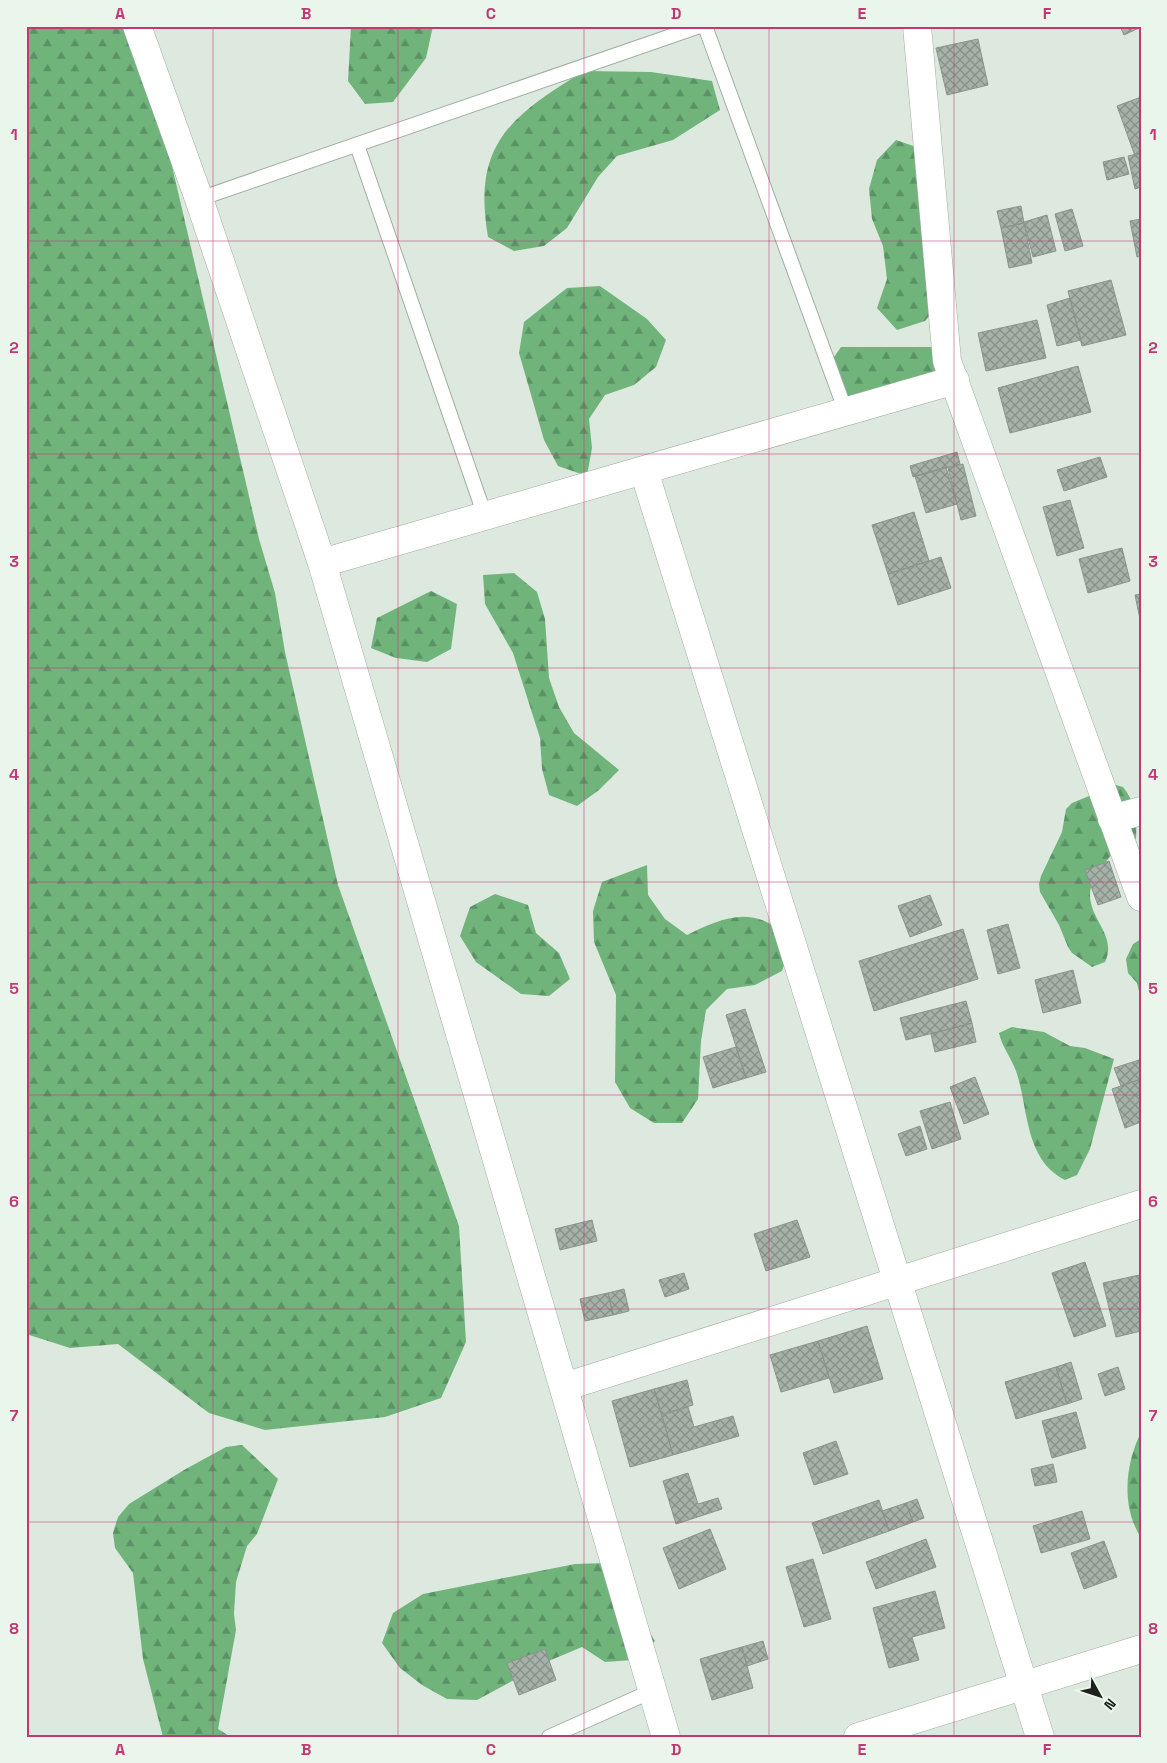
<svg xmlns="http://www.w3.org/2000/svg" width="1167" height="1763" font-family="'Space Grotesk',sans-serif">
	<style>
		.forest { fill: url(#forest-firs) }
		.building { fill: url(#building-cross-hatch); stroke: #89948a }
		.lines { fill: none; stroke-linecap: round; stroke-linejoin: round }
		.lane-casing { stroke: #a1ada2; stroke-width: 16 }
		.street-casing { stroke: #a1ada2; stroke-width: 29 }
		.lane { stroke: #fff; stroke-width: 14 }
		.street { stroke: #fff; stroke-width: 28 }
		.grid { fill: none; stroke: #c13873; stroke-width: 1; stroke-opacity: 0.55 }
		.neatline { fill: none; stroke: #c13873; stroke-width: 2 }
		.grid-label { font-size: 16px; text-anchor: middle; font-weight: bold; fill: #c13873 }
	</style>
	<defs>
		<pattern id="forest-firs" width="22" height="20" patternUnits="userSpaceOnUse" patternTransform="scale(1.25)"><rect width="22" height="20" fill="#70b47c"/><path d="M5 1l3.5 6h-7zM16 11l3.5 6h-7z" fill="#5b9265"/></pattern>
		<pattern id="building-cross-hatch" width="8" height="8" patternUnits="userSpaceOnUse" patternTransform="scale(1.25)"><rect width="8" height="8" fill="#a6b2a8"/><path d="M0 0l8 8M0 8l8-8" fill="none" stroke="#869088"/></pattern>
	</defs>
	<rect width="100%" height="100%" fill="#dde9de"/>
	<path class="forest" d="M 26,26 L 147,26 L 158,106 L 259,539 L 275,593 L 285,652 L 338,885 L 459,1226 L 466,1342 L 441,1398 L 385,1417 L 265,1430 L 209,1413 L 118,1344 L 70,1348 L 26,1334 Z
		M 351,26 L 433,26 L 426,58 L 393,102 L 365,104 L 348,81 Z
		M 584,71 L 651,72 L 712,81 L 720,110 L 673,140 L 617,156 L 598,177 L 567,228 L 544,246 L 514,251 L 488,237 C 472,144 511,116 584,71 Z
		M 896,140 L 922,149 L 943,299 L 925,321 L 897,330 L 877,308 L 887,279 L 883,246 L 872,219 L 869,189 L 877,160 Z
		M 600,286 L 647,319 L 666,340 L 656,367 L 634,385 L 605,395 L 589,419 L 592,448 L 587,476 L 558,466 L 544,440 L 519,353 L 524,322 L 567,288 Z
		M 841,347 L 952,347 L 929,384 L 871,400 L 841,395 L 825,370 Z
		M 514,573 L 537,592 L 545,619 L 549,678 L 559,707 L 574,733 L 619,770 L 599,790 L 577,806 L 549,795 L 542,769 L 540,738 L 513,653 L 485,604 L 483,575 Z
		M 431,591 L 457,604 L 451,649 L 427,662 L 396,658 L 371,648 L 377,618 Z
		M 1116,785 L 1123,787 C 1136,803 1137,820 1136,839 L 1128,839 C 1115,849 1089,878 1090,896 C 1091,921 1117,936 1105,962 L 1092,967 L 1072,953 L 1068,947 L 1059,925 L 1040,892 L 1039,884 L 1041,876 L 1062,832 L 1066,809 L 1072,803 Z
		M 647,865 L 648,895 L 665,919 L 687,935 C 713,922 744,907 772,925 C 779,930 785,939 791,945 L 782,971 L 755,985 L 727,989 L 706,1010 L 701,1041 L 698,1099 L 682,1123 L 654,1123 L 630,1108 L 615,1082 L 616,995 L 594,942 L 593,911 L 602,882 Z
		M 495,894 L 528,905 L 536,933 L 559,953 L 570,979 L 549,996 L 521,994 L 476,962 L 460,936 L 470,907 Z
		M 1141,939 L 1141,999 L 1137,983 L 1128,973 L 1126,959 L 1133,944 Z
		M 1012,1027 L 1044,1032 L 1070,1046 L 1085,1048 L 1114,1059 L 1090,1149 L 1077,1175 L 1065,1180 C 1024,1159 1029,1109 1016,1071 C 1011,1057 1002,1047 999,1033 Z
		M 1141,1432 L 1141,1538 C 1121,1506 1125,1465 1141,1432 Z
		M 242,1445 L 278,1479 L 257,1534 L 247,1546 L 236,1582 L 234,1614 L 236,1630 L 218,1729 L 231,1737 L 163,1737 L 143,1659 L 133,1573 L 115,1548 L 113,1533 L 118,1517 L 129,1504 L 184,1470 L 226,1447 Z
		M 607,1563 L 655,1641 L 633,1660 L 605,1662 L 582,1647 L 551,1660 L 477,1700 L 447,1699 L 422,1685 L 400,1668 L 382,1643 L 393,1613 L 423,1594 L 575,1564 Z"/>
	<path class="building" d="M 1120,26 L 1141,26 L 1141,27 L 1124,35 Z
		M 978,39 L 988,85 L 947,95 L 936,48 Z
		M 1141,97 L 1141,153 L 1135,156 L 1117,106 Z
		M 1141,153 L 1141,187 L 1135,189 L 1128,156 Z
		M 1124,157 L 1129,174 L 1107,180 L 1103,162 Z
		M 1021,206 L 1024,223 L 1001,228 L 997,211 Z
		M 1072,209 L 1083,246 L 1065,251 L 1055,214 Z
		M 1047,215 L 1056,251 L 1033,257 L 1024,222 Z
		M 1141,219 L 1141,256 L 1137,257 L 1130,221 Z
		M 1024,223 L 1032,263 L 1009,268 L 1001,228 Z
		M 1111,280 L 1126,335 L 1082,346 L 1068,291 Z
		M 1070,298 L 1081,340 L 1057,346 L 1047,305 Z
		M 1037,320 L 1046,358 L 986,371 L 978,333 Z
		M 1078,366 L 1091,412 L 1010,433 L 998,388 Z
		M 957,452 L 960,464 L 913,477 L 910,466 Z
		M 1100,457 L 1107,477 L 1064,491 L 1057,470 Z
		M 963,464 L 976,516 L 961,520 L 948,468 Z
		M 946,467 L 957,504 L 926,513 L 915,476 Z
		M 1070,500 L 1084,548 L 1057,556 L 1043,507 Z
		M 914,512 L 929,561 L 888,574 L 872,525 Z
		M 1122,548 L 1130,581 L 1088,593 L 1079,559 Z
		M 941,557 L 951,588 L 898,605 L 888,574 Z
		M 1141,594 L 1141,624 L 1135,595 Z
		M 1109,861 L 1121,897 L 1098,905 L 1085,870 Z
		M 930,895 L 942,925 L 910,937 L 898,906 Z
		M 1008,924 L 1020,968 L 998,974 L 987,930 Z
		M 963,929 L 978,979 L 874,1011 L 859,961 Z
		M 1073,970 L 1081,1003 L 1043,1013 L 1035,980 Z
		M 966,1001 L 972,1023 L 906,1040 L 900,1018 Z
		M 745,1009 L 766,1072 L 746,1078 L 726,1015 Z
		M 972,1023 L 976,1042 L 935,1052 L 931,1034 Z
		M 736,1047 L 746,1078 L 713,1088 L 703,1057 Z
		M 1139,1060 L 1141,1079 L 1121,1086 L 1114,1068 Z
		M 975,1077 L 989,1114 L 964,1124 L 950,1087 Z
		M 1141,1079 L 1141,1122 L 1125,1128 L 1112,1089 Z
		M 950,1102 L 961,1139 L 932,1149 L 920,1111 Z
		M 920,1126 L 927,1149 L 906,1156 L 898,1134 Z
		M 592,1220 L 597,1241 L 560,1250 L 555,1229 Z
		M 797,1220 L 810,1257 L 766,1271 L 754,1234 Z
		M 1085,1262 L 1106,1326 L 1074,1337 L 1052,1273 Z
		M 684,1273 L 689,1289 L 665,1297 L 659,1280 Z
		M 1139,1275 L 1141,1284 L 1141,1331 L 1116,1337 L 1103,1283 Z
		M 624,1289 L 629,1311 L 613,1315 L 608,1293 Z
		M 608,1293 L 613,1315 L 585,1321 L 580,1299 Z
		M 867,1326 L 883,1379 L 834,1393 L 818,1341 Z
		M 818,1341 L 829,1378 L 781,1392 L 770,1355 Z
		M 1071,1362 L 1082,1399 L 1067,1404 L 1056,1367 Z
		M 1056,1367 L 1067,1404 L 1016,1419 L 1005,1382 Z
		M 1118,1367 L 1125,1389 L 1105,1396 L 1098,1374 Z
		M 687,1380 L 693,1405 L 662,1414 L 654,1389 Z
		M 654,1389 L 673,1455 L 630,1467 L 612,1401 Z
		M 688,1407 L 694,1427 L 733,1416 L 739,1436 L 673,1455 L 662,1415 Z
		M 1076,1412 L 1086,1448 L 1052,1458 L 1042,1421 Z
		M 836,1441 L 848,1474 L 814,1485 L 803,1453 Z
		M 1053,1464 L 1057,1482 L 1035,1486 L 1031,1469 Z
		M 688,1473 L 698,1504 L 718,1498 L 722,1509 L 676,1524 L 663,1481 Z
		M 917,1499 L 924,1518 L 913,1522 L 906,1503 Z
		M 879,1500 L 889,1531 L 823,1554 L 812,1523 Z
		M 906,1503 L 913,1522 L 889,1531 L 882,1511 Z
		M 1082,1511 L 1090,1539 L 1041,1553 L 1033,1526 Z
		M 710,1529 L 726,1569 L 679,1589 L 663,1548 Z
		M 926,1539 L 936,1567 L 876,1589 L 866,1562 Z
		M 1104,1541 L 1117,1577 L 1084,1589 L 1071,1553 Z
		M 813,1559 L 831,1619 L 804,1627 L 786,1567 Z
		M 935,1591 L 945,1628 L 912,1637 L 919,1660 L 889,1668 L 873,1608 Z
		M 763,1641 L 768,1659 L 747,1666 L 742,1647 Z
		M 742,1647 L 753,1688 L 712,1700 L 700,1659 Z
		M 545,1649 L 556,1680 L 519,1695 L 507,1663 Z"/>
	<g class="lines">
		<defs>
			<path id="lane" d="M 705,26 L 846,412
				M 357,145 L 485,516
				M 199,199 L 700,26
				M 549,1737 L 652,1691"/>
			<path id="street" d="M 137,26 L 199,199 L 322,563 L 666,1737
				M 917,26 L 947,361 L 1141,897
				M 644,471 L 1040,1737
				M 322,563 L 955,380
				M 1112,819 L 1141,811
				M 564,1387 L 1141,1204
				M 858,1737 L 1141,1649"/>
		</defs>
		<use href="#lane" class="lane-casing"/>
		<use href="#street" class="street-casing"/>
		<use href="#lane" class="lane"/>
		<use href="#street" class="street"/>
	</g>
	<path class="grid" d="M 213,26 L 213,1737M 398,26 L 398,1737M 584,26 L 584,1737M 769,26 L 769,1737M 954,26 L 954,1737M 26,241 L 1141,241M 26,454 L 1141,454M 26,668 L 1141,668M 26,882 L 1141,882M 26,1095 L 1141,1095M 26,1309 L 1141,1309M 26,1522 L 1141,1522"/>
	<rect width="1167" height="1763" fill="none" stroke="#eaf6eb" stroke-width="55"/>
	<g transform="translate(1100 1696) rotate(130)" stroke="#eaf6eb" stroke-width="4" paint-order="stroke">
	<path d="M0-4L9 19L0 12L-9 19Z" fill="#1c211d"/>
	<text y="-8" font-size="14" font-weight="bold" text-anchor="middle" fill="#1c211d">N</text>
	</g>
	<rect x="28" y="28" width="1112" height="1708" class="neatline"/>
	<g class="grid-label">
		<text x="120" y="19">A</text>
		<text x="306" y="19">B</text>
		<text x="491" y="19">C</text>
		<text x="676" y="19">D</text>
		<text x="862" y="19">E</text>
		<text x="1047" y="19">F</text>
		<text x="14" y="140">1</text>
		<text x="1153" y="140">1</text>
		<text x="14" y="353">2</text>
		<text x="1153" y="353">2</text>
		<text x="14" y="567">3</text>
		<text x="1153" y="567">3</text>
		<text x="14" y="780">4</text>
		<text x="1153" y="780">4</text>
		<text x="14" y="994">5</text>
		<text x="1153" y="994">5</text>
		<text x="14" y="1207">6</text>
		<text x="1153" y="1207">6</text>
		<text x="14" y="1421">7</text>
		<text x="1153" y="1421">7</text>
		<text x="14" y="1634">8</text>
		<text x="1153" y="1634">8</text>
		<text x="120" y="1755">A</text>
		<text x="306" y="1755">B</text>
		<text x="491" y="1755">C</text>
		<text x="676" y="1755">D</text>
		<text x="862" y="1755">E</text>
		<text x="1047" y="1755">F</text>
	</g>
</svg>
